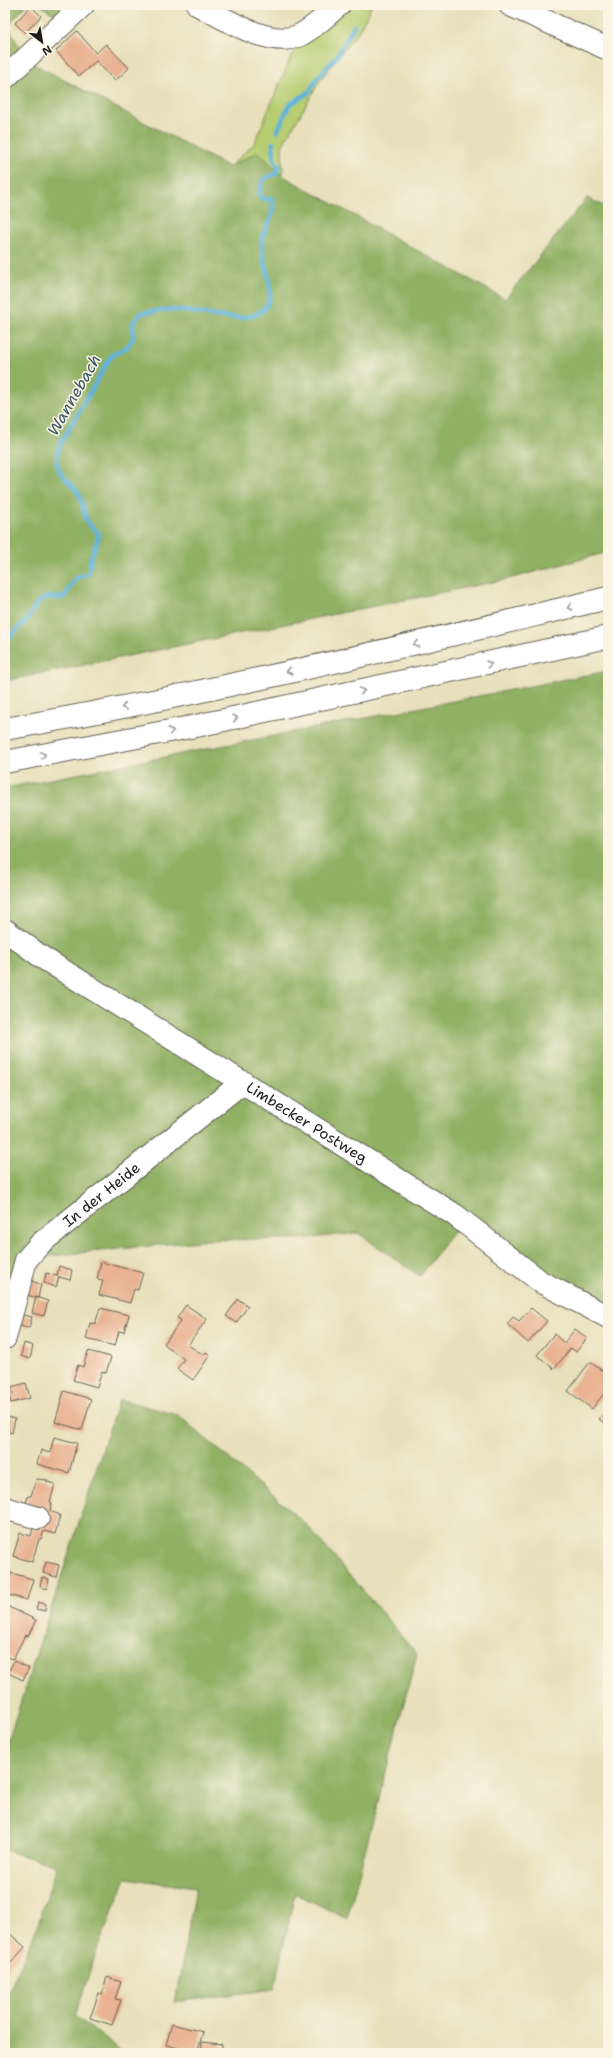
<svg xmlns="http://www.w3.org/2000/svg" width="613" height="2058" font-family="'Shantell Sans',sans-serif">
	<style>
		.green { fill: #b6cd71; stroke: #697446 }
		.forest { fill: #90b063; stroke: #566640 }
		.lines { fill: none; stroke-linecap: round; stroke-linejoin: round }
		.stream { stroke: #5eb3da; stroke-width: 4.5 }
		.building { fill: #e9b292 }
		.minor-casing { stroke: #636154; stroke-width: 24 }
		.highway-casing { stroke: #636154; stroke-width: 24 }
		.minor { stroke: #fff; stroke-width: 22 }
		.highway { stroke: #fff; stroke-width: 22 }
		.oneway { stroke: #999 }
		.labels { text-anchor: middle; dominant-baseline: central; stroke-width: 3; stroke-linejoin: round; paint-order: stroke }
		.street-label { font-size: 15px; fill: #1c1c1c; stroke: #fcf5e5 }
		.water-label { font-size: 16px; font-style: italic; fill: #365868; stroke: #fcf5e5 }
	</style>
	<rect width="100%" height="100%" fill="#fcf5e5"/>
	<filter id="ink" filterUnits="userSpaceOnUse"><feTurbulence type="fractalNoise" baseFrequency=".025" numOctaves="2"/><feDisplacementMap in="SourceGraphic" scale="8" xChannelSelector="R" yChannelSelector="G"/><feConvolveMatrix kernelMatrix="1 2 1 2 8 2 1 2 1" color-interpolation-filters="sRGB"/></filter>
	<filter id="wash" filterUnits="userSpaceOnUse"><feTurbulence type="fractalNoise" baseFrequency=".012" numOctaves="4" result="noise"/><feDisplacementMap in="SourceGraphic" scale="16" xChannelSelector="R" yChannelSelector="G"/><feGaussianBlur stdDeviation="0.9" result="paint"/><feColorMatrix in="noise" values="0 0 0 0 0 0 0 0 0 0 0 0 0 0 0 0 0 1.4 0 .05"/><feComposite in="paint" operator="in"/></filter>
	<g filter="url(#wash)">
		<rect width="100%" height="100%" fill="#e8e0bb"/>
		<path class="green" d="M 319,5 L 372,5 L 358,32 L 321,79 L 282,146 L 283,176 L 258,152 L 229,167 L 254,144 L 290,59 Z"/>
		<path class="forest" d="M 5,5 L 26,5 L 8,26 L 26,60 L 229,167 L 258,152 L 283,176 L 505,299 L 587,198 L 608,208 L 608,552 L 508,579 L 5,681 Z
			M 40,5 L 67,5 L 57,16 Z
			M 608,671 L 608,1307 L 457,1227 L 420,1276 L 358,1233 L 300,1239 L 209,1240 L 17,1259 L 12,1277 L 5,1271 L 5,788 Z
			M 119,1399 L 178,1415 L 306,1524 L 417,1654 L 347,1919 L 295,1893 L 274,1989 L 175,2002 L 196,1888 L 126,1878 L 98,1947 L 75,2016 L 124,2053 L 5,2053 L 5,2000 L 36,1930 L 57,1866 L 5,1850 L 5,1750 Z"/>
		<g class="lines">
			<path class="stream" d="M 277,132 L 289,105 L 309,92 L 317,78 L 337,56 L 354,26
				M 5,641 L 27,620 L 38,602 L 47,597 L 60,598 L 65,596 L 76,578 L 89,573 L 91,557 L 98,539 L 98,532 C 77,519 89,507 76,490 C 68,479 61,479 57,465 C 56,460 58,452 59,446 L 111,356 L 127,347 L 133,338 L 133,323 L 141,313 C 152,312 163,309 174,310 C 199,310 263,335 270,296 C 272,283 262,259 262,245 C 261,226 277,220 272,199 L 262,199 L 259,193 L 263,179 L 276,174 L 279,166 L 274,160 L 273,143
				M 5,673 L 7,684 L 5,685"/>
		</g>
		<g id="blocks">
			<path class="building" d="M 31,6 L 41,16 L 25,33 L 15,23 Z
				M 77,31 L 96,53 L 106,44 L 129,68 L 115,81 L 96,61 L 79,76 L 56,51 Z
				M 101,1262 L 143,1273 L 138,1290 L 134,1289 L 130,1303 L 99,1295 L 103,1280 L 97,1279 Z
				M 59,1266 L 72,1270 L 70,1280 L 59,1277 L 56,1287 L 44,1283 L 46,1273 L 57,1276 Z
				M 30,1281 L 41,1284 L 38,1298 L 26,1295 Z
				M 36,1297 L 48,1301 L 44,1316 L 32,1313 Z
				M 238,1299 L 248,1306 L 236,1323 L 226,1316 Z
				M 186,1305 L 207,1319 L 188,1345 L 204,1355 L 206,1352 L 210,1355 L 193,1380 L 177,1369 L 184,1359 L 164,1344 L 181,1320 L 177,1318 Z
				M 100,1308 L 129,1315 L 124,1332 L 119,1331 L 115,1346 L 86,1339 L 90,1323 L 95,1324 Z
				M 531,1308 L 547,1321 L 528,1343 L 507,1324 L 513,1317 L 519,1321 Z
				M 23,1315 L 32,1317 L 29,1328 L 20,1326 Z
				M 575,1329 L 587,1338 L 576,1352 L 571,1348 L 554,1369 L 537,1355 L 554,1334 L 564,1343 Z
				M 24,1343 L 33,1346 L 30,1359 L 21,1356 Z
				M 88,1351 L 111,1357 L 106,1373 L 102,1371 L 97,1387 L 73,1380 L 78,1365 L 83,1367 Z
				M 590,1362 L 608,1375 L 608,1388 L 592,1409 L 568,1391 Z
				M 26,1383 L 30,1398 L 11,1403 L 9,1395 L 13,1394 L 11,1387 Z
				M 64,1391 L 91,1399 L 82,1430 L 55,1422 Z
				M 608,1408 L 608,1426 L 599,1419 Z
				M 5,1416 L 15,1419 L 12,1433 L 5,1431 Z
				M 54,1437 L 77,1443 L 69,1473 L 37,1464 L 41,1450 L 50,1453 Z
				M 36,1479 L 47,1480 L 47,1482 L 55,1484 L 50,1502 L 52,1503 L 50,1511 L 60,1515 L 55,1534 L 44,1531 L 41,1539 L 39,1539 L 32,1562 L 13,1556 L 20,1533 L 31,1536 L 33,1528 L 40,1530 L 45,1512 L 25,1506 L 28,1496 L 31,1496 Z
				M 46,1562 L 59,1565 L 56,1577 L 43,1573 Z
				M 11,1573 L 33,1579 L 27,1600 L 5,1594 Z
				M 42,1577 L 49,1579 L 47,1589 L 40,1587 Z
				M 38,1602 L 46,1604 L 45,1611 L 36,1609 Z
				M 7,1606 L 36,1620 L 28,1636 L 25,1635 L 13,1659 L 5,1656 L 5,1610 Z
				M 14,1661 L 29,1668 L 23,1680 L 8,1673 Z
				M 9,1933 L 25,1947 L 10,1964 L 5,1975 L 5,1937 Z
				M 107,1977 L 121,1982 L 115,1999 L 121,2000 L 112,2025 L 90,2018 L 99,1993 L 102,1994 Z
				M 172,2024 L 203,2032 L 197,2053 L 166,2045 Z
				M 202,2042 L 222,2044 L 222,2053 L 201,2053 Z"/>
		</g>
	</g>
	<g filter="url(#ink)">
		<use href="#blocks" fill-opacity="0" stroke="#636154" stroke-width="1"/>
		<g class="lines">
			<defs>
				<g id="minor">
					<path d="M 198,5 C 224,18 269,48 298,36 C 312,30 327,15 339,5"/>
					<path d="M 510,5 L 608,49"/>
					<path d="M 5,78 L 83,5"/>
					<path id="s1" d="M 5,930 L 43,958 L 455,1215 L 541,1282 L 608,1317"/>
					<path id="s2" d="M 5,1338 L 26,1260 L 41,1243 L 243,1082"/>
					<path d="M 5,1508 L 38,1518"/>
				</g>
				<path id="highway" d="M 5,729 C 208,694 408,645 608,598
					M 5,762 L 196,726 L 608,637"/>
			</defs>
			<use href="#minor" class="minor-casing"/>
			<use href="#highway" class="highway-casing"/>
			<use href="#minor" class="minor"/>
			<use href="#highway" class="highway"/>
		</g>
		<defs><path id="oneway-chevron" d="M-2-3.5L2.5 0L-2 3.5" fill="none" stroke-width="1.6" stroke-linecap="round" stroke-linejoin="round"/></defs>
		<g class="oneway">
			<use href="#oneway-chevron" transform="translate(570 607) rotate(167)"/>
			<use href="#oneway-chevron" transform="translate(416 644) rotate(168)"/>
			<use href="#oneway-chevron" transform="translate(489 664) rotate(-12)"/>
			<use href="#oneway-chevron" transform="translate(289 671) rotate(167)"/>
			<use href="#oneway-chevron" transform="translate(362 691) rotate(-12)"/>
			<use href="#oneway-chevron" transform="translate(124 707) rotate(169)"/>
			<use href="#oneway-chevron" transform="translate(235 718) rotate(-12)"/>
			<use href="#oneway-chevron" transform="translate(171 731) rotate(-11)"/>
			<use href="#oneway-chevron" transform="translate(43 755) rotate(-10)"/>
		</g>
	</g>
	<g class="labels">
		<g class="street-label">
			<text stroke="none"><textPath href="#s1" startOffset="358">Limbecker Postweg</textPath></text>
			<text stroke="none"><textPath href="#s2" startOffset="181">In der Heide</textPath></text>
		</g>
		<g class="water-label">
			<text transform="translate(74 395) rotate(-60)">Wannebach</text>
		</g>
	</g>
	<rect width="613" height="2058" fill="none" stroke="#fcf5e5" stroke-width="20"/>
	<g transform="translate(42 42) rotate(149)" stroke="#fcf5e5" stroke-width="3" paint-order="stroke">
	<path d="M0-3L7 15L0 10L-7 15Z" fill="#1c1c1c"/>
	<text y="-6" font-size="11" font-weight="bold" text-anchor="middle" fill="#1c1c1c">N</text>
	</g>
</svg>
